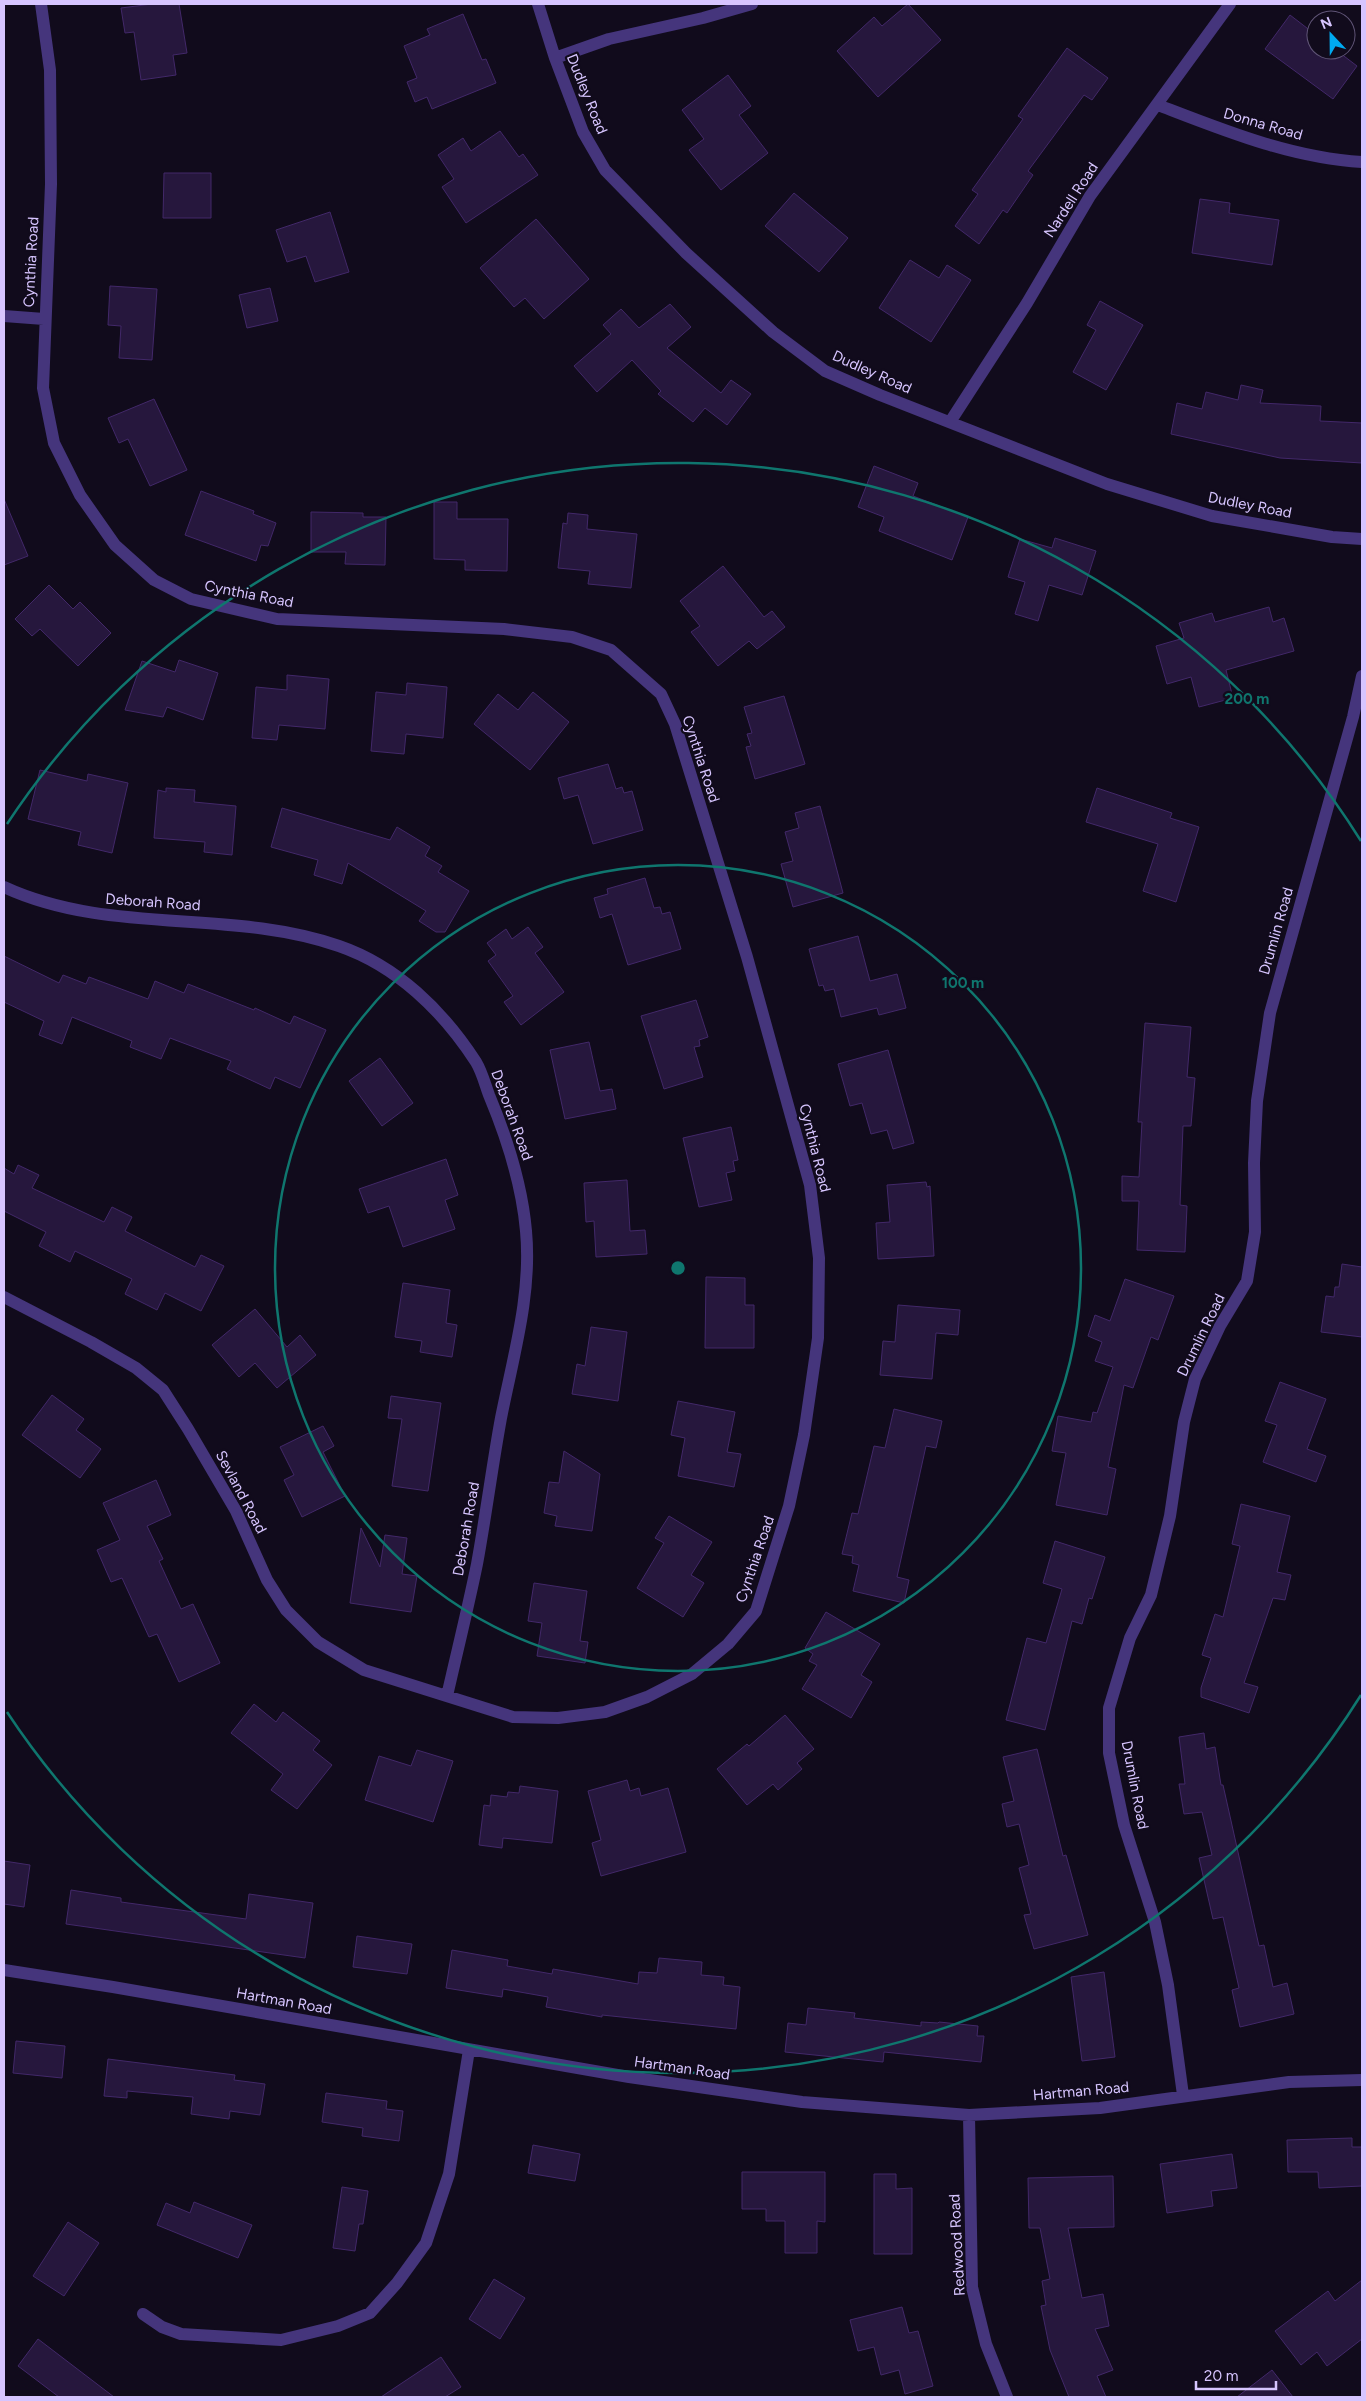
<svg xmlns="http://www.w3.org/2000/svg" width="1366" height="2401" font-family="Figtree,sans-serif">
	<style>
		.building { fill: #26173d; stroke: #422869 }
		.lines { fill: none; stroke-linecap: round; stroke-linejoin: round }
		.minor { stroke: #45357c; stroke-width: 12 }
		.ring { fill: none; stroke: #0f766e; stroke-width: 2.5 }
		.labels { text-anchor: middle; dominant-baseline: central; stroke-width: 4.5; stroke-linejoin: round; paint-order: stroke }
		.street-label { font-size: 15px; fill: #d7c5ff; stroke: #110b1c }
		.centre { fill: #0f766e; stroke: #110b1c; stroke-width: 2.5 }
		.ring-label { font-size: 15px; text-anchor: middle; font-weight: bold; fill: #0f766e; stroke: #110b1c; stroke-width: 4.5; stroke-linejoin: round; paint-order: stroke }
	</style>
	<rect width="100%" height="100%" fill="#110b1c"/>
	<path class="building" d="M 152,4 L 179,4 L 187,53 L 173,55 L 176,75 L 141,80 L 134,32 L 125,33 L 121,8 Z
		M 908,4 L 941,40 L 878,97 L 837,51 L 874,17 L 882,26 Z
		M 463,14 L 482,60 L 486,59 L 496,83 L 432,109 L 427,97 L 415,102 L 407,82 L 417,78 L 404,46 L 430,35 L 427,29 Z
		M 1290,15 L 1316,35 L 1316,50 L 1336,50 L 1357,66 L 1333,99 L 1265,49 Z
		M 1067,48 L 1108,78 L 1092,100 L 1084,95 L 1028,171 L 1033,175 L 1007,213 L 1003,210 L 979,244 L 955,226 L 978,194 L 972,190 L 1023,119 L 1018,116 Z
		M 728,75 L 751,106 L 739,115 L 768,153 L 721,190 L 689,150 L 704,139 L 682,110 Z
		M 500,131 L 519,157 L 523,154 L 538,175 L 466,223 L 442,187 L 454,179 L 438,155 L 463,138 L 471,151 Z
		M 164,173 L 211,173 L 211,218 L 163,218 Z
		M 794,193 L 848,238 L 819,272 L 765,226 Z
		M 1200,199 L 1230,203 L 1229,213 L 1279,220 L 1272,265 L 1192,253 Z
		M 330,212 L 349,272 L 315,282 L 306,256 L 287,262 L 276,230 Z
		M 536,219 L 589,279 L 544,319 L 525,298 L 514,307 L 480,268 Z
		M 910,260 L 939,278 L 947,265 L 971,280 L 931,342 L 879,308 Z
		M 110,286 L 157,289 L 152,360 L 119,358 L 121,326 L 108,325 Z
		M 270,288 L 278,321 L 247,328 L 239,295 Z
		M 1100,301 L 1143,325 L 1106,390 L 1073,372 L 1096,330 L 1087,325 Z
		M 670,304 L 691,327 L 667,348 L 721,393 L 731,380 L 751,394 L 727,425 L 705,408 L 693,422 L 658,394 L 661,391 L 632,360 L 597,392 L 574,366 L 611,334 L 603,325 L 621,309 L 639,328 Z
		M 1241,385 L 1263,390 L 1260,403 L 1321,406 L 1320,421 L 1362,423 L 1362,463 L 1280,458 L 1171,434 L 1177,403 L 1202,409 L 1206,392 L 1238,400 Z
		M 154,399 L 187,470 L 150,486 L 128,439 L 119,443 L 108,418 Z
		M 874,466 L 918,483 L 913,496 L 968,517 L 952,560 L 879,531 L 884,517 L 858,507 Z
		M 201,491 L 254,511 L 253,514 L 276,523 L 268,546 L 261,545 L 256,561 L 185,535 Z
		M 4,499 L 28,556 L 4,565 Z
		M 434,502 L 457,502 L 457,519 L 508,519 L 507,571 L 465,570 L 465,560 L 434,559 Z
		M 311,512 L 363,513 L 363,517 L 386,517 L 385,565 L 345,564 L 346,552 L 311,552 Z
		M 568,513 L 588,515 L 587,529 L 637,534 L 631,588 L 588,584 L 590,571 L 558,568 L 563,523 L 567,524 Z
		M 1055,538 L 1096,551 L 1082,595 L 1049,585 L 1038,621 L 1015,614 L 1025,582 L 1008,577 L 1020,539 L 1052,548 Z
		M 723,566 L 764,617 L 772,611 L 785,627 L 757,649 L 749,641 L 718,666 L 691,632 L 700,626 L 680,601 Z
		M 49,585 L 73,609 L 80,602 L 111,633 L 78,666 L 40,629 L 32,636 L 15,619 Z
		M 1269,607 L 1273,622 L 1284,618 L 1294,651 L 1226,670 L 1233,698 L 1199,707 L 1191,677 L 1167,684 L 1156,646 L 1184,638 L 1179,623 L 1212,613 L 1215,622 Z
		M 179,660 L 218,673 L 203,720 L 167,707 L 163,717 L 125,710 L 142,661 L 175,672 Z
		M 287,675 L 329,679 L 325,729 L 279,725 L 277,740 L 252,738 L 256,687 L 287,690 Z
		M 407,683 L 447,687 L 443,738 L 406,734 L 404,754 L 371,751 L 376,692 L 406,695 Z
		M 533,692 L 569,722 L 530,770 L 474,724 L 498,694 L 518,710 Z
		M 784,696 L 805,764 L 755,779 L 746,747 L 751,746 L 747,734 L 752,733 L 744,707 Z
		M 608,764 L 616,789 L 622,787 L 624,793 L 632,791 L 643,830 L 593,844 L 578,795 L 564,799 L 558,778 Z
		M 40,770 L 87,781 L 88,774 L 128,783 L 112,853 L 78,845 L 81,832 L 28,819 Z
		M 166,788 L 195,790 L 194,802 L 236,806 L 232,855 L 204,852 L 205,842 L 154,838 L 158,790 L 166,792 Z
		M 1097,788 L 1172,813 L 1170,818 L 1199,827 L 1176,902 L 1143,891 L 1158,844 L 1086,822 Z
		M 820,806 L 843,893 L 793,907 L 781,864 L 793,861 L 785,832 L 799,828 L 795,813 Z
		M 282,808 L 390,840 L 397,827 L 430,847 L 425,856 L 442,866 L 438,872 L 469,891 L 445,932 L 436,932 L 419,921 L 426,911 L 348,863 L 342,884 L 314,875 L 318,860 L 271,847 Z
		M 645,878 L 654,908 L 660,907 L 662,914 L 670,912 L 681,949 L 628,965 L 612,914 L 600,918 L 594,898 L 608,894 L 607,889 Z
		M 528,927 L 543,947 L 535,953 L 564,992 L 521,1025 L 504,1002 L 513,996 L 488,961 L 496,955 L 487,943 L 506,929 L 512,939 Z
		M 858,936 L 870,981 L 897,974 L 906,1008 L 879,1015 L 877,1008 L 841,1017 L 834,989 L 825,991 L 823,985 L 819,986 L 809,949 Z
		M 4,956 L 59,983 L 63,975 L 86,984 L 89,977 L 148,999 L 155,981 L 184,993 L 188,984 L 254,1010 L 255,1008 L 290,1024 L 294,1016 L 326,1030 L 300,1088 L 275,1077 L 270,1089 L 227,1069 L 231,1061 L 170,1038 L 161,1059 L 130,1047 L 132,1041 L 72,1017 L 62,1044 L 39,1035 L 44,1021 L 4,1002 Z
		M 696,1000 L 708,1037 L 699,1040 L 700,1046 L 694,1047 L 703,1077 L 664,1089 L 641,1016 Z
		M 1145,1023 L 1191,1027 L 1187,1077 L 1195,1078 L 1191,1126 L 1183,1126 L 1180,1205 L 1187,1206 L 1185,1252 L 1137,1250 L 1139,1201 L 1122,1201 L 1122,1176 L 1139,1177 L 1142,1122 L 1138,1122 Z
		M 589,1042 L 600,1091 L 612,1089 L 616,1109 L 565,1119 L 550,1050 Z
		M 888,1050 L 914,1143 L 893,1149 L 887,1130 L 871,1134 L 862,1103 L 850,1106 L 838,1064 Z
		M 380,1058 L 413,1103 L 382,1126 L 349,1081 Z
		M 731,1127 L 738,1160 L 733,1161 L 735,1171 L 726,1173 L 732,1200 L 699,1207 L 683,1138 Z
		M 446,1159 L 458,1195 L 445,1200 L 455,1229 L 403,1247 L 389,1206 L 368,1213 L 359,1189 Z
		M 18,1165 L 39,1175 L 32,1188 L 104,1222 L 112,1207 L 132,1217 L 125,1231 L 195,1267 L 201,1255 L 224,1266 L 201,1311 L 165,1293 L 157,1310 L 125,1294 L 132,1279 L 75,1251 L 70,1262 L 39,1246 L 46,1232 L 4,1211 L 4,1168 L 14,1174 Z
		M 627,1180 L 630,1231 L 645,1230 L 647,1254 L 596,1257 L 594,1221 L 586,1222 L 584,1183 Z
		M 926,1182 L 927,1187 L 930,1186 L 934,1256 L 878,1259 L 876,1223 L 890,1222 L 887,1185 Z
		M 1342,1264 L 1362,1267 L 1362,1337 L 1321,1332 L 1326,1296 L 1334,1297 L 1335,1287 L 1339,1287 Z
		M 706,1277 L 745,1278 L 745,1305 L 754,1305 L 754,1348 L 705,1348 Z
		M 1125,1279 L 1174,1296 L 1158,1340 L 1151,1337 L 1133,1388 L 1124,1385 L 1108,1467 L 1116,1469 L 1107,1515 L 1056,1505 L 1066,1453 L 1052,1451 L 1058,1416 L 1091,1422 L 1093,1412 L 1097,1413 L 1113,1367 L 1095,1361 L 1102,1342 L 1088,1336 L 1095,1315 L 1110,1321 Z
		M 403,1283 L 450,1290 L 446,1323 L 457,1325 L 452,1357 L 420,1352 L 422,1341 L 395,1337 Z
		M 898,1305 L 960,1310 L 958,1335 L 936,1333 L 932,1379 L 880,1375 L 883,1341 L 895,1342 Z
		M 255,1309 L 287,1347 L 300,1335 L 316,1355 L 277,1388 L 255,1363 L 239,1377 L 212,1345 Z
		M 591,1327 L 627,1332 L 618,1401 L 572,1394 L 577,1364 L 585,1366 Z
		M 1280,1382 L 1326,1399 L 1307,1449 L 1326,1456 L 1316,1482 L 1263,1462 L 1277,1425 L 1265,1421 Z
		M 52,1395 L 84,1419 L 76,1430 L 101,1449 L 80,1478 L 22,1435 Z
		M 391,1396 L 441,1403 L 428,1491 L 392,1486 L 402,1419 L 388,1418 Z
		M 678,1401 L 735,1412 L 727,1452 L 741,1454 L 734,1487 L 678,1476 L 685,1438 L 671,1435 Z
		M 894,1409 L 942,1421 L 936,1448 L 926,1446 L 897,1577 L 909,1580 L 904,1603 L 853,1591 L 859,1565 L 852,1563 L 853,1556 L 842,1554 L 852,1513 L 858,1514 L 874,1446 L 885,1448 Z
		M 323,1426 L 334,1446 L 323,1452 L 345,1496 L 302,1517 L 284,1480 L 294,1475 L 280,1447 Z
		M 564,1451 L 600,1474 L 592,1531 L 555,1526 L 557,1516 L 544,1513 L 549,1482 L 559,1483 Z
		M 156,1480 L 171,1515 L 147,1526 L 163,1559 L 159,1561 L 181,1609 L 193,1604 L 220,1663 L 179,1682 L 157,1634 L 149,1637 L 122,1578 L 111,1582 L 97,1550 L 120,1540 L 103,1503 Z
		M 1241,1504 L 1290,1516 L 1277,1572 L 1291,1575 L 1285,1600 L 1273,1598 L 1244,1683 L 1258,1687 L 1249,1713 L 1201,1697 L 1201,1688 L 1211,1658 L 1202,1655 L 1215,1614 L 1223,1617 L 1240,1546 L 1232,1544 Z
		M 669,1516 L 712,1542 L 691,1575 L 704,1583 L 683,1617 L 637,1588 L 664,1543 L 655,1538 Z
		M 361,1528 L 380,1567 L 385,1535 L 407,1538 L 402,1574 L 417,1576 L 411,1612 L 350,1603 Z
		M 1055,1541 L 1105,1557 L 1092,1599 L 1089,1598 L 1082,1624 L 1072,1621 L 1045,1730 L 1006,1720 L 1027,1638 L 1046,1643 L 1062,1589 L 1043,1583 Z
		M 534,1583 L 587,1591 L 580,1641 L 588,1642 L 585,1663 L 537,1656 L 542,1623 L 528,1621 Z
		M 826,1612 L 880,1644 L 861,1675 L 872,1682 L 851,1718 L 802,1689 L 817,1665 L 809,1661 L 813,1654 L 805,1648 Z
		M 254,1704 L 276,1722 L 283,1712 L 320,1741 L 313,1750 L 332,1765 L 297,1809 L 271,1790 L 283,1774 L 231,1733 Z
		M 785,1715 L 814,1749 L 797,1763 L 802,1769 L 778,1790 L 773,1784 L 747,1805 L 717,1769 L 747,1744 L 749,1746 Z
		M 1204,1733 L 1206,1749 L 1215,1747 L 1221,1785 L 1223,1785 L 1259,1946 L 1264,1945 L 1273,1987 L 1287,1983 L 1294,2014 L 1240,2027 L 1232,1990 L 1239,1988 L 1223,1917 L 1213,1919 L 1199,1858 L 1212,1855 L 1202,1812 L 1184,1814 L 1179,1784 L 1185,1784 L 1179,1737 Z
		M 1037,1749 L 1063,1856 L 1066,1855 L 1088,1935 L 1034,1949 L 1024,1915 L 1031,1914 L 1019,1868 L 1029,1865 L 1019,1824 L 1007,1827 L 1002,1804 L 1014,1801 L 1003,1757 Z
		M 417,1750 L 453,1761 L 433,1822 L 365,1800 L 379,1756 L 411,1766 Z
		M 627,1780 L 630,1791 L 639,1788 L 641,1796 L 668,1788 L 686,1852 L 601,1876 L 592,1843 L 601,1840 L 588,1791 Z
		M 520,1786 L 558,1791 L 552,1843 L 503,1838 L 502,1848 L 479,1845 L 484,1805 L 490,1806 L 491,1795 L 507,1797 L 508,1792 L 519,1793 Z
		M 4,1861 L 30,1865 L 24,1907 L 4,1904 Z
		M 71,1890 L 121,1898 L 121,1902 L 246,1919 L 249,1894 L 313,1903 L 305,1958 L 66,1924 Z
		M 357,1936 L 412,1944 L 407,1974 L 353,1967 Z
		M 452,1950 L 508,1960 L 507,1966 L 552,1974 L 553,1969 L 638,1984 L 639,1972 L 657,1973 L 659,1958 L 702,1962 L 701,1975 L 724,1977 L 723,1985 L 740,1987 L 736,2029 L 602,2015 L 602,2017 L 546,2007 L 548,1997 L 503,1989 L 502,1997 L 446,1988 Z
		M 1104,1972 L 1115,2057 L 1082,2061 L 1071,1977 Z
		M 808,2008 L 855,2013 L 854,2018 L 921,2026 L 921,2022 L 938,2023 L 939,2022 L 978,2026 L 977,2036 L 984,2036 L 981,2062 L 884,2052 L 883,2062 L 785,2052 L 788,2023 L 806,2025 Z
		M 16,2041 L 65,2046 L 62,2078 L 13,2073 Z
		M 108,2059 L 235,2075 L 234,2080 L 265,2084 L 260,2115 L 230,2111 L 229,2119 L 191,2114 L 193,2097 L 127,2091 L 127,2098 L 104,2096 Z
		M 326,2093 L 387,2101 L 386,2109 L 403,2111 L 399,2141 L 362,2136 L 363,2128 L 322,2122 Z
		M 1352,2138 L 1352,2147 L 1362,2147 L 1362,2186 L 1319,2188 L 1318,2172 L 1288,2172 L 1287,2140 Z
		M 533,2145 L 580,2154 L 575,2181 L 528,2173 Z
		M 1232,2154 L 1237,2188 L 1211,2191 L 1213,2206 L 1167,2213 L 1160,2164 Z
		M 742,2172 L 825,2172 L 825,2222 L 817,2221 L 817,2253 L 785,2253 L 785,2221 L 766,2221 L 766,2209 L 742,2209 Z
		M 874,2174 L 896,2174 L 896,2189 L 912,2188 L 912,2254 L 874,2254 Z
		M 1113,2176 L 1114,2227 L 1068,2228 L 1082,2298 L 1103,2294 L 1109,2326 L 1095,2329 L 1113,2370 L 1097,2376 L 1106,2397 L 1069,2397 L 1050,2350 L 1041,2306 L 1046,2305 L 1042,2281 L 1050,2279 L 1040,2228 L 1029,2228 L 1028,2178 Z
		M 342,2187 L 368,2191 L 363,2224 L 359,2224 L 355,2251 L 333,2248 Z
		M 194,2202 L 252,2225 L 238,2258 L 157,2225 L 166,2203 L 190,2213 Z
		M 68,2222 L 99,2243 L 64,2296 L 33,2276 Z
		M 494,2279 L 525,2298 L 500,2339 L 469,2319 Z
		M 1362,2280 L 1362,2339 L 1327,2366 L 1317,2352 L 1301,2365 L 1275,2331 L 1328,2291 L 1335,2301 Z
		M 902,2307 L 909,2333 L 918,2331 L 933,2386 L 905,2394 L 899,2370 L 881,2375 L 874,2347 L 858,2351 L 850,2320 Z
		M 38,2339 L 114,2397 L 59,2397 L 18,2366 Z
		M 441,2357 L 461,2387 L 445,2397 L 381,2397 Z
		M 1272,2370 L 1293,2397 L 1237,2397 Z"/>
	<g class="lines">
		<path class="minor" d="M 538,4 L 555,58 L 583,132 L 605,170 L 686,253 L 773,332 L 825,371 L 880,395 L 1107,484 L 1212,516 L 1332,537 L 1362,539
			M 555,58 L 609,39 L 703,18 L 752,4
			M 1158,105 C 1223,130 1291,158 1362,162
			M 4,316 L 44,319
			M 950,422 L 1027,303 L 1090,196 L 1230,4
			M 4,887 C 110,936 230,908 339,946 C 397,966 443,1011 476,1062 C 482,1072 485,1084 489,1095 C 507,1138 522,1185 526,1231 C 532,1294 513,1357 501,1418 C 492,1467 486,1515 477,1564 C 468,1608 457,1652 447,1696
			M 4,1297 L 91,1342 L 136,1368 L 163,1390 L 188,1429 L 236,1511 L 267,1580 L 286,1610 L 318,1642 L 364,1670 L 513,1717 L 558,1718 L 605,1712 L 647,1697 L 692,1674 L 728,1644 L 756,1611 L 789,1506 L 804,1435 L 818,1338 L 819,1258 L 810,1185 L 747,957 L 675,724 L 661,694 L 611,650 L 572,637 L 504,629 L 277,619 L 191,599 L 154,580 L 115,545 L 80,495 L 54,443 L 43,388 L 51,184 L 50,70 L 41,4
			M 4,1970 L 113,1987 L 629,2077 L 802,2102 L 969,2115 L 1100,2108 L 1289,2082 L 1362,2080
			M 1183,2095 L 1168,1985 L 1155,1922 L 1124,1825 L 1109,1753 L 1109,1708 L 1130,1638 L 1151,1595 L 1170,1516 L 1184,1422 L 1195,1379 L 1220,1326 L 1247,1281 L 1255,1232 L 1254,1163 L 1257,1101 L 1270,1013 L 1353,717 L 1362,676
			M 969,2115 L 972,2287 L 986,2344 L 1007,2397
			M 143,2314 L 162,2327 L 181,2334 L 281,2340 L 338,2326 L 370,2313 L 397,2283 L 426,2243 L 449,2174 L 469,2050"/>
	</g>
	<g class="ring">
		<circle cx="678" cy="1268" r="403"/>
		<path d="M1361 1695A805 805 0 0 1 7 1712M7 824A805 805 0 0 1 1361 841"/>
	</g>
	<g class="labels">
		<g class="street-label">
			<text transform="translate(587 94) rotate(68)">Dudley Road</text>
			<text transform="translate(1263 124) rotate(16)">Donna Road</text>
			<text transform="translate(1071 200) rotate(-57)">Nardell Road</text>
			<text transform="translate(31 262) rotate(-87)">Cynthia Road</text>
			<text transform="translate(872 372) rotate(24)">Dudley Road</text>
			<text transform="translate(1250 505) rotate(11)">Dudley Road</text>
			<text transform="translate(249 594) rotate(11)">Cynthia Road</text>
			<text transform="translate(701 759) rotate(72)">Cynthia Road</text>
			<text transform="translate(153 902) rotate(4)">Deborah Road</text>
			<text transform="translate(1276 931) rotate(-74)">Drumlin Road</text>
			<text transform="translate(512 1115) rotate(70)">Deborah Road</text>
			<text transform="translate(815 1148) rotate(76)">Cynthia Road</text>
			<text transform="translate(1201 1335) rotate(-64)">Drumlin Road</text>
			<text transform="translate(241 1492) rotate(62)">Sevland Road</text>
			<text transform="translate(466 1529) rotate(-80)">Deborah Road</text>
			<text transform="translate(755 1559) rotate(-71)">Cynthia Road</text>
			<text transform="translate(1135 1785) rotate(79)">Drumlin Road</text>
			<text transform="translate(284 2001) rotate(10)">Hartman Road</text>
			<text transform="translate(682 2068) rotate(8)">Hartman Road</text>
			<text transform="translate(1081 2091) rotate(-5)">Hartman Road</text>
			<text transform="translate(957 2245) rotate(-93)">Redwood Road</text>
		</g>
	</g>
	<circle cx="678" cy="1268" r="8" class="centre"/>
	<g class="ring-label">
		<text x="1247" y="704">200 m</text>
		<text x="963" y="988">100 m</text>
	</g>
	<rect width="1366" height="2401" fill="none" stroke="#d7c5ff" stroke-width="10"/>
	<g transform="translate(1331 35) rotate(338)"><circle r="24" fill="#110b1c" stroke="#605577"/>
	<path d="M0-4L9 19L0 12L-9 19Z" fill="#00aaf0"/>
	<text y="-8" font-size="14" font-weight="bold" text-anchor="middle" fill="#d7c5ff">N</text>
	</g>
	<path d="M1196 2381v8h80v-8" fill="none" stroke="#d7c5ff" stroke-width="2.5"/>
	<text x="1204" y="2381" font-size="15" fill="#d7c5ff" stroke="#110b1c" stroke-width="4" paint-order="stroke">20 m</text>
</svg>
